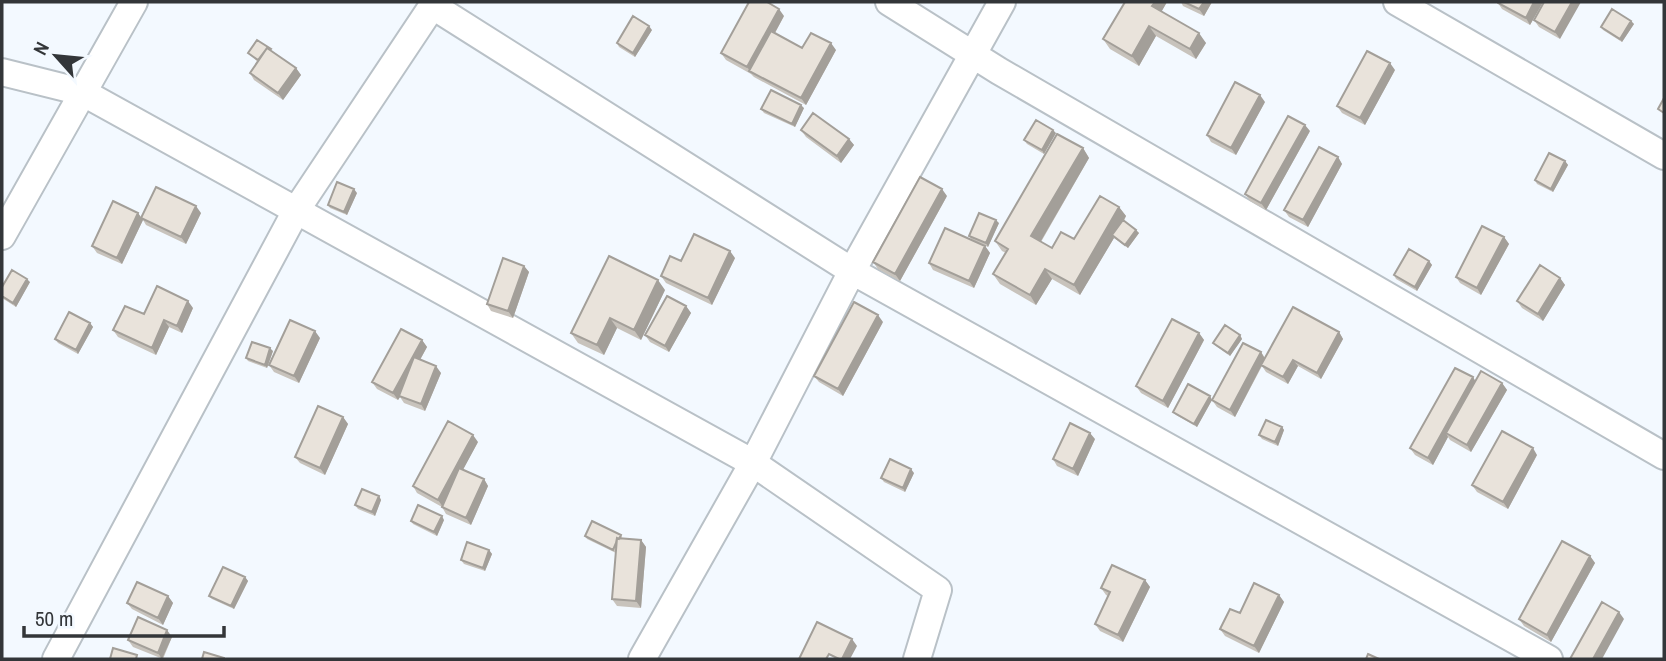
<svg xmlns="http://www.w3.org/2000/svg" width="1666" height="661" font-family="'Archivo Narrow',sans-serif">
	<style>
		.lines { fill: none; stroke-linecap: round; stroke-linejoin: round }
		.street-casing { stroke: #b9c1c7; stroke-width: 30 }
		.street { stroke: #fff; stroke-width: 26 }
		.wall { fill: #c8c3bc }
		.shaded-wall { fill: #a39f99 }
		.building { fill: #e9e3db; stroke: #a39f99; stroke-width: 2 }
	</style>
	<rect width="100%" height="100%" fill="#f3f9ff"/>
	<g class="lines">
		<defs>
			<path id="street" d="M 889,2 L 999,71 L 1664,456
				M 1397,2 L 1664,156
				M 433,6 L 852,271 L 1549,659
				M 2,72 L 82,92 L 753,463 L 642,659
				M 2,236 L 134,2
				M 56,659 L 297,209 L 435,2
				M 917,659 L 938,590 L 753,463 L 852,271 L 1002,2"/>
		</defs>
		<use href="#street" class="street-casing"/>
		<use href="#street" class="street"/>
	</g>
	<path class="wall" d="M 1125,2 L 1167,2 L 1161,12 L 1206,43 L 1196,59 L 1156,36 L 1139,66 L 1110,49 L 1103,39 Z
		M 1181,2 L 1212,2 L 1204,16 L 1183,6 Z
		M 1543,2 L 1530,25 L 1502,9 L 1498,3 Z
		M 1544,2 L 1560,39 L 1539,27 L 1534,20 Z
		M 784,16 L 775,33 L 802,48 L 836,50 L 806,105 L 754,77 L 751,74 L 726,60 L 721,53 Z
		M 1631,21 L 1634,24 L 1622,42 L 1603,30 L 1601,27 Z
		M 652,30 L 635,57 L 619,47 L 617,43 Z
		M 248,53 L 273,53 L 296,68 L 301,75 L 283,100 L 254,80 L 250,73 L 258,62 L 251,56 Z
		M 1395,70 L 1365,125 L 1342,113 L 1337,106 Z
		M 1265,102 L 1236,155 L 1211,142 L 1207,135 Z
		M 804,108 L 795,127 L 764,113 L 761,109 Z
		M 801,130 L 849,139 L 854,145 L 841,163 L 806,137 Z
		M 1310,131 L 1266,210 L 1250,201 L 1245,194 Z
		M 1056,133 L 1044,154 L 1027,144 L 1024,140 Z
		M 1083,148 L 1089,158 L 1041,242 L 1052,248 L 1074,239 L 1119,207 L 1126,216 L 1124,221 L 1136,230 L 1139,233 L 1128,248 L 1114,238 L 1080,295 L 1052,279 L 1036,305 L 1000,284 L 993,274 L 1006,253 L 1002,251 L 995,241 Z
		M 1338,157 L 1342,164 L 1308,227 L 1289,217 L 1284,210 Z
		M 1565,161 L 1568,165 L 1553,192 L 1537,184 L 1535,180 Z
		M 357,193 L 347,215 L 330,208 L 328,205 Z
		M 947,196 L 900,281 L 878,269 L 873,262 Z
		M 138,213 L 141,218 L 201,213 L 186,244 L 146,225 L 143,220 L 122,264 L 97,253 L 92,246 Z
		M 999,223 L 988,247 L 971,239 L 969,236 Z
		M 1504,237 L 1509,244 L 1481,295 L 1460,283 L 1456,277 Z
		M 985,246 L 990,253 L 974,288 L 933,270 L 929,263 Z
		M 735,258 L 712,305 L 666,283 L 661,276 L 681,261 Z
		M 1429,261 L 1432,265 L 1417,291 L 1396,279 L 1394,275 Z
		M 524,266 L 529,272 L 513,318 L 491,311 L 487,304 Z
		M 1560,278 L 1565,285 L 1543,321 L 1522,308 L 1517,301 Z
		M 30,282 L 16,307 L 2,298 L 2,287 Z
		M 665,290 L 641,340 L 617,328 L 604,355 L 578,343 L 571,333 Z
		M 686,306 L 691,313 L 669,352 L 650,342 L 645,335 Z
		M 193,308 L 182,333 L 169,327 L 156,355 L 118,337 L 113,330 L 144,314 Z
		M 883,322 L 843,396 L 819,382 L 814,376 Z
		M 90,323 L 93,327 L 78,354 L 58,343 L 55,339 Z
		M 1339,332 L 1343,339 L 1321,379 L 1298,366 L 1288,384 L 1266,372 L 1262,366 L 1235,417 L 1217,407 L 1212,400 L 1197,427 L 1176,415 L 1173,412 L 1210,396 L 1212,400 L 1261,352 L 1265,358 Z
		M 1199,333 L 1204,340 L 1168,408 L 1141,393 L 1136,386 Z
		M 1240,335 L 1242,339 L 1230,356 L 1216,346 L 1213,343 Z
		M 320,338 L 299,383 L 274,372 L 269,365 Z
		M 422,340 L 427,347 L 420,360 L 441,373 L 425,411 L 404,403 L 400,397 L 398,400 L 377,389 L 372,382 Z
		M 273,351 L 267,368 L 248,361 L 246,358 Z
		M 1473,377 L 1475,381 L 1502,383 L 1507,390 L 1471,452 L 1450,440 L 1448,437 L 1433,465 L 1415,455 L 1410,448 Z
		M 343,417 L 348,424 L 325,475 L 300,463 L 295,457 Z
		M 1282,427 L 1284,430 L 1278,446 L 1262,439 L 1259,435 Z
		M 1095,439 L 1078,476 L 1057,466 L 1053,459 Z
		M 478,442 L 463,469 L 484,479 L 488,486 L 471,525 L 446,514 L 442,507 L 417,493 L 413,486 Z
		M 1537,455 L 1508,509 L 1477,492 L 1472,485 Z
		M 914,473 L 905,492 L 884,482 L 881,478 Z
		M 379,496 L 381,500 L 375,516 L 358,509 L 355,505 Z
		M 444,520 L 437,536 L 413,524 L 411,521 Z
		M 621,535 L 623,539 L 641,540 L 646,547 L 641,608 L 617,606 L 612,599 L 616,553 L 587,539 L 585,536 Z
		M 489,550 L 492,554 L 485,571 L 464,564 L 461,560 Z
		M 1590,556 L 1595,563 L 1551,642 L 1524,626 L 1519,619 Z
		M 245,577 L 248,581 L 234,609 L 212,599 L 209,596 Z
		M 1145,580 L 1150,587 L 1123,642 L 1100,631 L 1095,624 L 1108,596 L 1106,595 L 1101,588 Z
		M 1279,595 L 1284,602 L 1259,653 L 1225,636 L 1220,629 L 1240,613 Z
		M 168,596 L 173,603 L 163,625 L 132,609 L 127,603 Z
		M 172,637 L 163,659 L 133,647 L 128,640 Z"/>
	<path class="shaded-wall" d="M 1155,2 L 1167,2 L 1159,16 L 1152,6 Z
		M 1204,2 L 1212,2 L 1204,16 L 1199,9 Z
		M 1534,2 L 1543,2 L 1530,25 L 1526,18 Z
		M 1572,2 L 1581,2 L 1560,39 L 1555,32 Z
		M 779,9 L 784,16 L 753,73 L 750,71 L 747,67 Z
		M 1631,21 L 1634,24 L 1622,42 L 1620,39 Z
		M 649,26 L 652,30 L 635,57 L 633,53 Z
		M 1149,26 L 1156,36 L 1139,66 L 1132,56 Z
		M 1199,33 L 1206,43 L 1196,59 L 1190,49 Z
		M 831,43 L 836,50 L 806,105 L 801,98 Z
		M 1390,63 L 1395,70 L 1365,125 L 1360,118 Z
		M 296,68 L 301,75 L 283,100 L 278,93 Z
		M 1260,95 L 1265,102 L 1236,155 L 1231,148 Z
		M 801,105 L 804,108 L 795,127 L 792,124 Z
		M 1305,125 L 1310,131 L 1266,210 L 1261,203 Z
		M 1053,130 L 1056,133 L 1044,154 L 1042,150 Z
		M 849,139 L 854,145 L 841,163 L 837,156 Z
		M 1083,148 L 1089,158 L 1038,246 L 1031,236 Z
		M 1338,157 L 1342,164 L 1308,227 L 1303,220 Z
		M 1565,161 L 1568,165 L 1553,192 L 1551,189 Z
		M 354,189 L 357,193 L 347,215 L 344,212 Z
		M 942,189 L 947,196 L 900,281 L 895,274 Z
		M 196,206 L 201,213 L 186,244 L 181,237 Z
		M 1119,207 L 1126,216 L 1114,237 L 1112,235 L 1114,238 L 1080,295 L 1074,285 Z
		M 138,213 L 143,220 L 122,264 L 117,258 Z
		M 996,220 L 999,223 L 988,247 L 986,243 Z
		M 1136,230 L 1139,233 L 1128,248 L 1125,245 Z
		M 1504,237 L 1509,244 L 1481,295 L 1477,288 Z
		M 985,246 L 990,253 L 974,288 L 969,281 Z
		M 730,251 L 735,258 L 712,305 L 708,298 Z
		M 1429,261 L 1432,265 L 1417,291 L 1415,287 Z
		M 524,266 L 529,272 L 513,318 L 508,311 Z
		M 1045,269 L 1052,279 L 1036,305 L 1030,295 Z
		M 1560,278 L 1565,285 L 1543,321 L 1538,314 Z
		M 27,279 L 30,282 L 16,307 L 13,303 Z
		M 658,280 L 665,290 L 641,340 L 634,330 Z
		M 188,301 L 193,308 L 182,333 L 177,326 Z
		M 686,306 L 691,313 L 669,352 L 665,346 Z
		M 878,315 L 883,322 L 843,396 L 838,389 Z
		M 610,318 L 617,328 L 604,355 L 597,345 Z
		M 164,320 L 169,327 L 156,355 L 152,348 Z
		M 90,323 L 93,327 L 78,354 L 76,350 Z
		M 315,331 L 320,338 L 299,383 L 294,376 Z
		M 1339,332 L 1343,339 L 1321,379 L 1317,373 Z
		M 1199,333 L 1204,340 L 1168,408 L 1163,401 Z
		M 1240,335 L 1242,339 L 1230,356 L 1228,353 Z
		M 422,340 L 427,347 L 400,396 L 399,396 L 400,397 L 398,400 L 393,393 Z
		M 270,348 L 273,351 L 267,368 L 265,365 Z
		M 1261,352 L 1265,359 L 1235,417 L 1230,410 Z
		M 1293,360 L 1298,366 L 1288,384 L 1283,377 Z
		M 436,366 L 441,373 L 425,411 L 421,404 Z
		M 1473,377 L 1477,384 L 1446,433 L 1448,437 L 1433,465 L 1428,458 Z
		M 1502,383 L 1507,390 L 1471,452 L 1467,445 Z
		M 1210,396 L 1212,400 L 1197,427 L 1194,424 Z
		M 343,417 L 348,424 L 325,475 L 320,468 Z
		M 1282,427 L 1284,430 L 1278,446 L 1275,442 Z
		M 1090,433 L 1095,439 L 1078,476 L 1073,469 Z
		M 473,435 L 478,442 L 443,507 L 438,500 Z
		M 1533,448 L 1537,455 L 1508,509 L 1503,502 Z
		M 911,469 L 914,473 L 905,492 L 903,488 Z
		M 484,479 L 488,486 L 471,525 L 466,518 Z
		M 379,496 L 381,500 L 375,516 L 372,512 Z
		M 442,516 L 444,520 L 437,536 L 434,532 Z
		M 641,540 L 646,547 L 641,608 L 636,601 Z
		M 489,550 L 492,554 L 485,571 L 483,568 Z
		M 1590,556 L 1595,563 L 1551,642 L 1547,635 Z
		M 245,577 L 248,581 L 234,609 L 231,606 Z
		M 1145,580 L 1150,587 L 1123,642 L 1118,635 Z
		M 1279,595 L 1284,602 L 1259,653 L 1254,646 Z
		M 168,596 L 173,603 L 163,625 L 158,618 Z
		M 1619,612 L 1624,619 L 1602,659 L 1593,659 Z
		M 167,630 L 172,637 L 162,659 L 158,653 Z
		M 852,639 L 857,646 L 850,659 L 842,659 Z"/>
	<path class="building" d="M 749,2 L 767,2 L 779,9 L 747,67 L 721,53 Z
		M 1125,2 L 1155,2 L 1152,6 L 1199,33 L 1190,49 L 1149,26 L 1132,56 L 1103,39 Z
		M 1184,2 L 1204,2 L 1199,9 Z
		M 1498,2 L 1534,2 L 1526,18 L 1498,3 Z
		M 1544,2 L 1572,2 L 1555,32 L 1534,20 Z
		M 1612,9 L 1631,21 L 1620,39 L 1601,27 Z
		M 633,16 L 649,26 L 633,53 L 617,43 Z
		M 771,31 L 802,48 L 811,33 L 831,43 L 801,98 L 749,71 Z
		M 257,40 L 271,49 L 270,50 L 267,48 L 258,60 L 248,53 Z
		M 267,48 L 296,68 L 278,93 L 250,73 Z
		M 1367,51 L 1390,63 L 1360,118 L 1337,106 Z
		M 1235,82 L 1260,95 L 1231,148 L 1207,135 Z
		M 771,90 L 801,105 L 792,124 L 761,109 Z
		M 1664,98 L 1664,113 L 1658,109 Z
		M 813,113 L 849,139 L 837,156 L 801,130 Z
		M 1288,116 L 1305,125 L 1261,203 L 1245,194 Z
		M 1036,120 L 1053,130 L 1042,150 L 1024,140 Z
		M 1057,134 L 1083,148 L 1031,236 L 1052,248 L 1061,232 L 1074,239 L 1100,196 L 1119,207 L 1074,285 L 1045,269 L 1030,295 L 993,274 L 1008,249 L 995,241 Z
		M 1319,147 L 1338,157 L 1303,220 L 1284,210 Z
		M 1549,153 L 1565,161 L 1551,189 L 1535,180 Z
		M 920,177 L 942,189 L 895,274 L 873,262 Z
		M 337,182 L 354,189 L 344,212 L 328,205 Z
		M 156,187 L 196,206 L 181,237 L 141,218 Z
		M 113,201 L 138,213 L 117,258 L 92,246 Z
		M 979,213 L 996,220 L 986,243 L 969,236 Z
		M 1123,220 L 1136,230 L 1125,245 L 1112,235 Z
		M 1482,226 L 1504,237 L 1477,288 L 1456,277 Z
		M 945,228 L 985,246 L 969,281 L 929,263 Z
		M 694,234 L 730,251 L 708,298 L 661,276 L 670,256 L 681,261 Z
		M 1409,249 L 1429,261 L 1415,287 L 1394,275 Z
		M 609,256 L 658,280 L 634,330 L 610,318 L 597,345 L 571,333 Z
		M 503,258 L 524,266 L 508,311 L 487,304 Z
		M 1540,265 L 1560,278 L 1538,314 L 1517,301 Z
		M 12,270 L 27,279 L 13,303 L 2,296 L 2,287 Z
		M 157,286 L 188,301 L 177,326 L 164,320 L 152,348 L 113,330 L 125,306 L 144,314 Z
		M 667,296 L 686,306 L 665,346 L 645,335 Z
		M 854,302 L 878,315 L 838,389 L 814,376 Z
		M 1293,307 L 1339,332 L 1317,373 L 1293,360 L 1283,377 L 1261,365 Z
		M 69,312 L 90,323 L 76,350 L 55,339 Z
		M 1172,319 L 1199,333 L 1163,401 L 1136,386 Z
		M 290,320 L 315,331 L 294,376 L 269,365 Z
		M 1225,325 L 1240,335 L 1228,353 L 1213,343 Z
		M 401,329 L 422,340 L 393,393 L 372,382 Z
		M 252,342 L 270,348 L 265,365 L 246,358 Z
		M 1243,343 L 1261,352 L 1230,410 L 1212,400 Z
		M 414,357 L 436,366 L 421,404 L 399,396 Z
		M 1455,368 L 1473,377 L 1428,458 L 1410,448 Z
		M 1481,371 L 1502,383 L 1467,445 L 1446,433 Z
		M 1188,384 L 1210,396 L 1194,424 L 1173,412 Z
		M 318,406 L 343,417 L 320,468 L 295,457 Z
		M 1266,420 L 1282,427 L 1275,442 L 1259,435 Z
		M 448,421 L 473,435 L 438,500 L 413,486 Z
		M 1070,423 L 1090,433 L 1073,469 L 1053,459 Z
		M 1502,431 L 1533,448 L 1503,502 L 1472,485 Z
		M 890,459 L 911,469 L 903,488 L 881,478 Z
		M 459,468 L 484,479 L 466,518 L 442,507 Z
		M 362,489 L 379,496 L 372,512 L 355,505 Z
		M 418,505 L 442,516 L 434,532 L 411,521 Z
		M 592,521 L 621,535 L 619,539 L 617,538 L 616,543 L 613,550 L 585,536 Z
		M 617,538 L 641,540 L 636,601 L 612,599 Z
		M 1562,541 L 1590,556 L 1547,635 L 1519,619 Z
		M 467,542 L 489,550 L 483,568 L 461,560 Z
		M 1112,565 L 1145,580 L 1118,635 L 1095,624 L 1110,592 L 1101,588 Z
		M 223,567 L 245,577 L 231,606 L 209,596 Z
		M 137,582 L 168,596 L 158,618 L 127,603 Z
		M 1254,583 L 1279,595 L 1254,646 L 1220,629 L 1230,609 L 1240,613 Z
		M 1602,602 L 1619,612 L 1593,659 L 1570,659 Z
		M 138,617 L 167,630 L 158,653 L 128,640 Z
		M 817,622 L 852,639 L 842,659 L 839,659 L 829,654 L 826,659 L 799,659 Z
		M 113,648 L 137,655 L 136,659 L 110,659 Z
		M 204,652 L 224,658 L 224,659 L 202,659 Z
		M 1368,654 L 1379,659 L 1366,659 Z"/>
	<rect width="1666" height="661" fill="none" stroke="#333639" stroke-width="7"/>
	<g transform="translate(56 56) rotate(297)" stroke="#f3f9ff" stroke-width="5" paint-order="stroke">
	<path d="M0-5L12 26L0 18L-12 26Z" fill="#333639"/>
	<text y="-10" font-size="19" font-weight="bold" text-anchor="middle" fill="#333639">N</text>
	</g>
	<path d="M24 626v10h200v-10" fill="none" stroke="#333639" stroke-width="3.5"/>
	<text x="35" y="626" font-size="21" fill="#333639" stroke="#f3f9ff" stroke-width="5" paint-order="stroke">50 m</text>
</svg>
